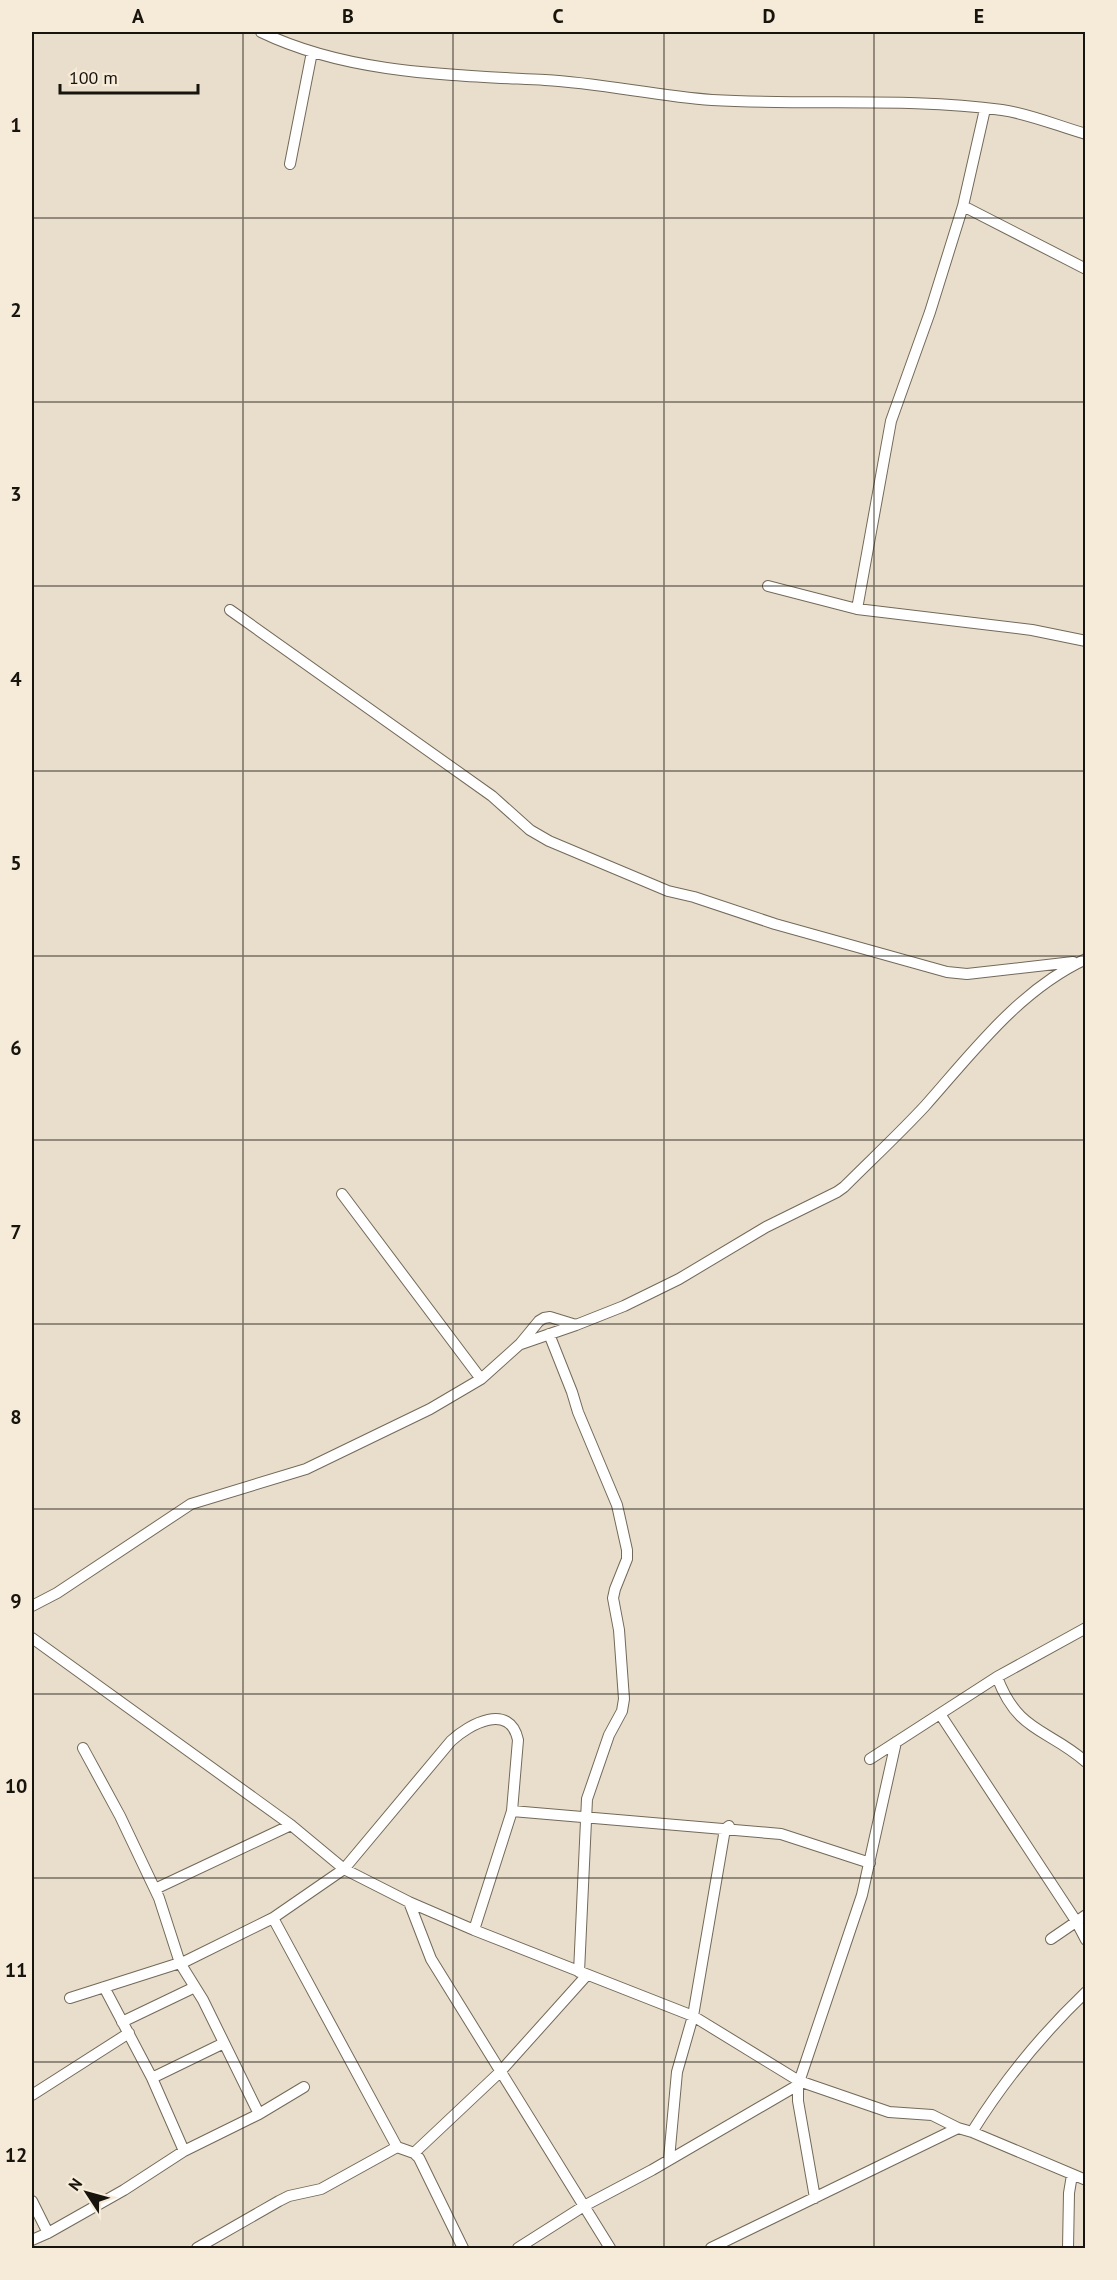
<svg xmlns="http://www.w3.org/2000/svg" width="1117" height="2280" font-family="'PT Sans',sans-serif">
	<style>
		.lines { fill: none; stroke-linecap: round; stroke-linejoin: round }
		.minor-casing { stroke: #736959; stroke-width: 12 }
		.minor { stroke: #fff; stroke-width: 10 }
		.grid { fill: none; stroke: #17140d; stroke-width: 1.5; stroke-opacity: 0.55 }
		.neatline { fill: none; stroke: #17140d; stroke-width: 2 }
		.grid-label { font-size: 20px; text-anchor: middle; font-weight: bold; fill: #17140d }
	</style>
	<rect width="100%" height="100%" fill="#e9decb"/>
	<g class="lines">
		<defs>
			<path id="minor" d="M 261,32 C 348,74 451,75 545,80 C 601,83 656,96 712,100 C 809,106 907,97 1002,110 C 1030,114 1058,126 1086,134
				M 985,109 L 963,206 L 1086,269
				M 290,164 L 312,52
				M 768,586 L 857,609 L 1032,630 L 1086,641
				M 857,609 L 891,421 L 930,312 L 963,206
				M 230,610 L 492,796 L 530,830 L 549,841 L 668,891 L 694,897 L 775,924 L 947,972 L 967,974 L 1073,962
				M 342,1194 L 481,1379
				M 549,1334 L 572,1392 L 578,1412 L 617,1505 L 627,1550 L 627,1559 L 615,1589 L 613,1598 L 619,1630 L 624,1699 L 622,1711 L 609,1735 L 587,1799 L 579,1972
				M 521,1344 L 576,1325
				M 32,1606 L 57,1593 L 191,1504 L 306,1469 L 430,1409 L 481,1379 L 520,1344 L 539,1321 L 544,1318 L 550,1317 L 576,1325 L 624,1306 L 679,1279 L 766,1227 L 837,1192 L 844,1187 C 871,1160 899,1134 925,1106 C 973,1052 1019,990 1086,959
				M 32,1638 L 291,1825 L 344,1869 L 409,1902 L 474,1930 L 693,2016 L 799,2081 L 889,2112 L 932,2115 L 958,2128 L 972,2132 L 1086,2180
				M 997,1677 C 1018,1733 1047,1728 1086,1762
				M 940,1714 L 1076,1921 L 1086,1940
				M 83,1748 L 120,1816 L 159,1898 L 180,1963 L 203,2000 L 259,2114
				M 870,1759 L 997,1677 L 1086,1628
				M 512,1811 L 781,1834 L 870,1863
				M 155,1889 L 291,1825
				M 409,1902 L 431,1959 L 610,2248
				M 273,1918 L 397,2147 L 414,2153 L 419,2158 L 463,2248
				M 1051,1939 L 1086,1915
				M 104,1987 L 152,2078 L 184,2151
				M 70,1998 L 186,1961 L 273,1918 L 344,1869 L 451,1741 C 469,1724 510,1702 518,1740 L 512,1811 L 474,1930
				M 122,2022 L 195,1987
				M 152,2078 L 224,2043
				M 32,2095 L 129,2033
				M 972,2132 C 1005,2079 1041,2035 1086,1992
				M 414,2153 L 500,2072 L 587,1975
				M 669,2159 L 677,2072 L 693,2016 L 725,1829 L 729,1826
				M 815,2198 L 798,2101 L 798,2085 L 862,1895 L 896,1742
				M 32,2201 L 48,2233
				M 32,2240 L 48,2233 L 124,2190 L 184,2151 L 259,2114 L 304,2087
				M 197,2248 L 279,2201 L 289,2196 L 321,2189 L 397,2147
				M 518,2248 L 584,2206 L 652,2170 L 798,2085
				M 711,2248 L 958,2128
				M 1068,2248 L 1069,2193 L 1072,2175"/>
		</defs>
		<use href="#minor" class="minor-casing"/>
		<use href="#minor" class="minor"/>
	</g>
	<path class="grid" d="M 243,32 L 243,2248M 453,32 L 453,2248M 664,32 L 664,2248M 874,32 L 874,2248M 32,218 L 1086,218M 32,402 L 1086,402M 32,586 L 1086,586M 32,771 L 1086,771M 32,956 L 1086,956M 32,1140 L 1086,1140M 32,1324 L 1086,1324M 32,1509 L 1086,1509M 32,1694 L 1086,1694M 32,1878 L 1086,1878M 32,2062 L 1086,2062"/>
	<rect width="1117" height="2280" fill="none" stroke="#f6ebd8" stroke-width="66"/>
	<g transform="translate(87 2193) rotate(306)" stroke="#f6ebd8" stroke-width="4.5" paint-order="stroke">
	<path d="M0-4.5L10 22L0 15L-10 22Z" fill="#17140d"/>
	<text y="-9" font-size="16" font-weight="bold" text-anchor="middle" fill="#17140d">N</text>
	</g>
	<path d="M60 84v9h138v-9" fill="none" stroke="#17140d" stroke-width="3"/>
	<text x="69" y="84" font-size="18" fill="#17140d" stroke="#f6ebd8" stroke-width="4.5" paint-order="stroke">100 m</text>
	<rect x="33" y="33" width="1051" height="2214" class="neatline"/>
	<g class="grid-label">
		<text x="138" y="23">A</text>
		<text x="348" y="23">B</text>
		<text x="558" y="23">C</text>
		<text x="769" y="23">D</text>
		<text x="979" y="23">E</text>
		<text x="16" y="132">1</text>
		<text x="16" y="317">2</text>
		<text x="16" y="501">3</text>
		<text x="16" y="686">4</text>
		<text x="16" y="870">5</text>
		<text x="16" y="1055">6</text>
		<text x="16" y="1239">7</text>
		<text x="16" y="1424">8</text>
		<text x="16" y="1608">9</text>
		<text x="16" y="1793">10</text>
		<text x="16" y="1977">11</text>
		<text x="16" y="2162">12</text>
	</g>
</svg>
